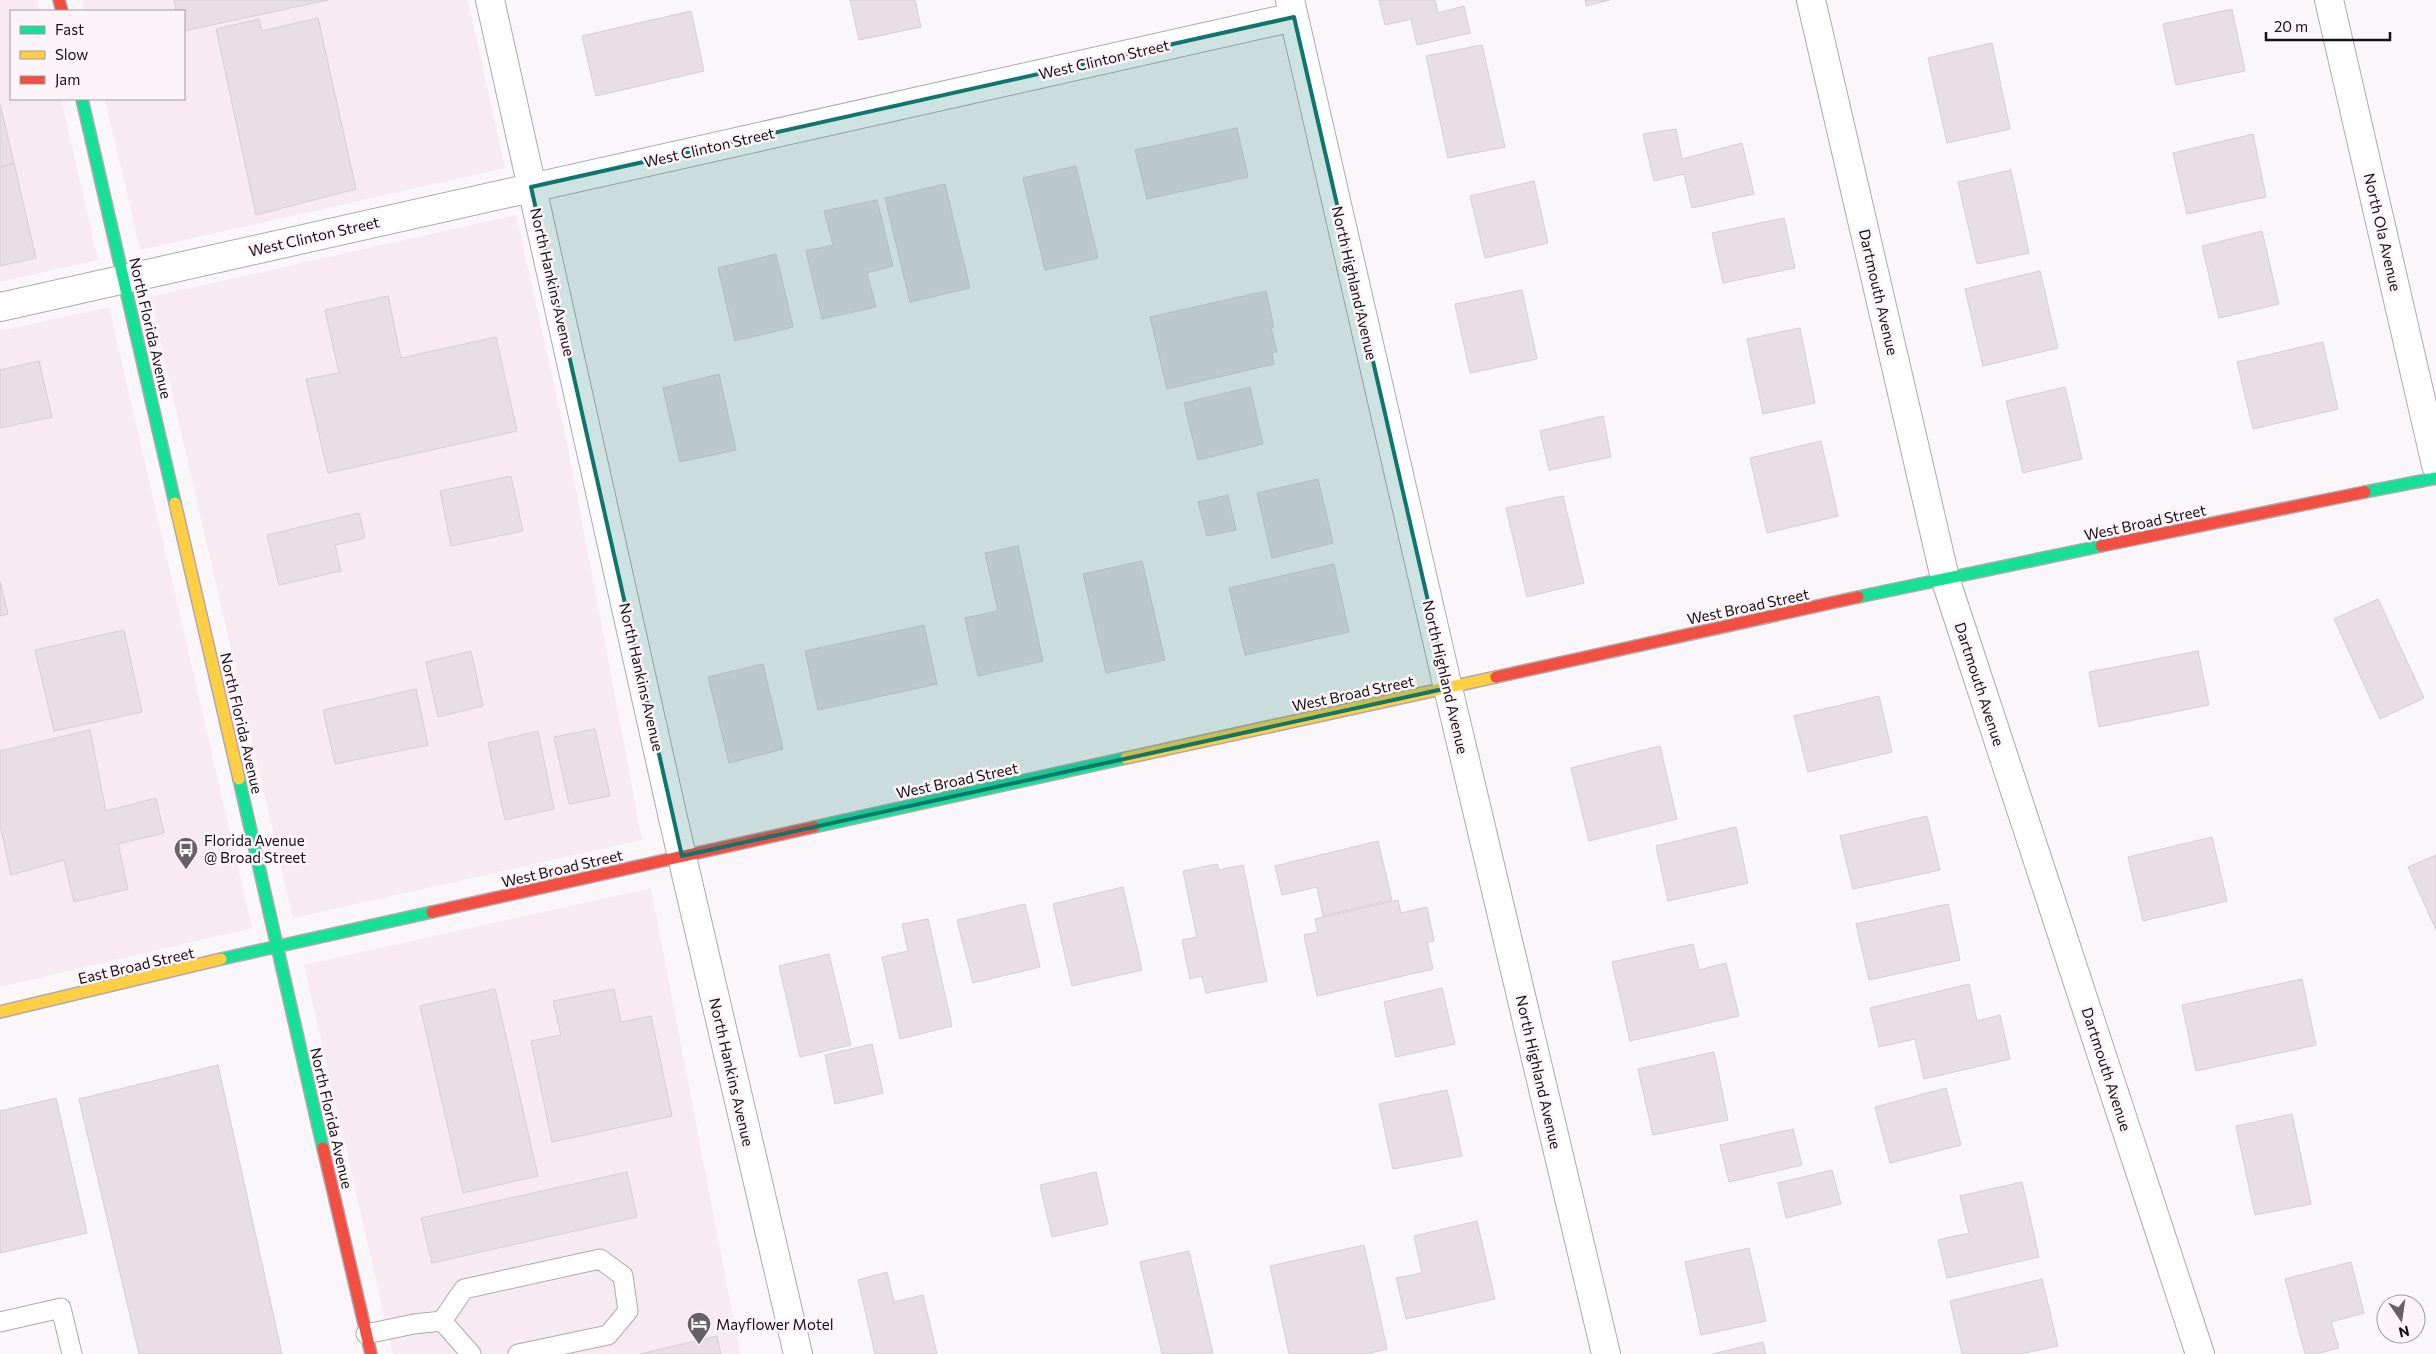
<svg xmlns="http://www.w3.org/2000/svg" width="2436" height="1354" font-family="Commissioner,sans-serif">
	<style>
		.built { fill: #f8eaf1 }
		.building { fill: #e8dee3; stroke: #d5ced2 }
		.lines { fill: none; stroke-linecap: round; stroke-linejoin: round }
		.lane-casing { stroke: #afaaad; stroke-width: 21 }
		.street-casing { stroke: #afaaad; stroke-width: 30 }
		.fast-casing { stroke: #afaaad; stroke-width: 14 }
		.slow-casing { stroke: #afaaad; stroke-width: 14 }
		.jam-casing { stroke: #afaaad; stroke-width: 14 }
		.lane { stroke: #fefefe; stroke-width: 19 }
		.street { stroke: #fefefe; stroke-width: 28 }
		.fast { stroke: #16e098; stroke-width: 11 }
		.slow { stroke: #ffcf43; stroke-width: 11 }
		.jam { stroke: #f24e42; stroke-width: 11 }
		.marked { fill: #0f766e; fill-opacity: 0.2; stroke: #0f766e; stroke-width: 4; stroke-linejoin: round }
		.labels { text-anchor: middle; dominant-baseline: central; stroke-width: 5; stroke-linejoin: round; paint-order: stroke }
		.street-label { font-size: 15px; fill: #171014; stroke: #fdf4f9 }
		.poi-label { font-size: 15px; fill: #171014; stroke: #fdf4f9; text-anchor: start }
	</style>
	<rect width="100%" height="100%" fill="#fbf6f9"/>
	<path class="built" d="M 0,0 L 38,0 L 40,11 L 11,11 L 11,99 L 61,99 L 98,260 L 0,282 Z
		M 82,0 L 468,0 L 505,168 L 140,250 L 105,99 L 184,99 L 184,11 L 84,11 Z
		M 516,215 L 567,442 L 642,840 L 293,918 L 150,297 Z
		M 109,307 L 252,928 L 0,987 L 0,331 Z
		M 651,888 L 740,1354 L 393,1354 L 304,965 Z"/>
	<path class="building" d="M 174,0 L 328,0 L 184,31 L 184,11 L 176,11 Z
		M 850,0 L 915,0 L 921,27 L 859,40 Z
		M 1379,0 L 1435,0 L 1438,13 L 1464,6 L 1470,33 L 1417,45 L 1411,19 L 1385,25 Z
		M 1585,0 L 1610,0 L 1586,6 Z
		M 2232,9 L 2245,71 L 2176,85 L 2163,24 Z
		M 691,11 L 704,71 L 596,96 L 582,36 Z
		M 318,18 L 356,189 L 256,215 L 216,29 L 259,19 L 262,31 Z
		M 1992,43 L 2010,129 L 1947,143 L 1928,58 Z
		M 1482,45 L 1505,147 L 1448,158 L 1426,56 Z
		M 0,104 L 14,163 L 0,167 Z
		M 1237,128 L 1248,177 L 1147,199 L 1135,150 Z
		M 1676,129 L 1682,159 L 1742,143 L 1754,194 L 1692,208 L 1684,174 L 1654,181 L 1643,134 Z
		M 2253,134 L 2266,197 L 2187,214 L 2173,153 Z
		M 14,163 L 36,258 L 0,266 L 0,167 Z
		M 1076,166 L 1098,258 L 1045,270 L 1023,178 Z
		M 2011,170 L 2029,253 L 1977,264 L 1958,182 Z
		M 1534,181 L 1548,243 L 1485,258 L 1470,196 Z
		M 945,184 L 970,288 L 910,302 L 885,198 Z
		M 877,200 L 893,266 L 867,273 L 876,307 L 822,319 L 806,251 L 833,245 L 824,211 Z
		M 1784,218 L 1795,268 L 1723,283 L 1712,233 Z
		M 2262,231 L 2279,304 L 2219,318 L 2202,246 Z
		M 776,254 L 793,327 L 735,341 L 718,268 Z
		M 2040,271 L 2058,348 L 1983,366 L 1965,289 Z
		M 1522,290 L 1537,359 L 1470,373 L 1455,304 Z
		M 1266,291 L 1274,327 L 1271,328 L 1277,352 L 1272,353 L 1274,364 L 1167,389 L 1150,317 Z
		M 388,296 L 401,358 L 496,337 L 517,431 L 328,473 L 306,379 L 339,373 L 325,310 Z
		M 1800,328 L 1815,403 L 1763,414 L 1747,339 Z
		M 2323,342 L 2338,409 L 2253,429 L 2237,362 Z
		M 39,361 L 52,417 L 0,428 L 0,370 Z
		M 719,374 L 736,450 L 680,462 L 663,388 Z
		M 1250,387 L 1263,444 L 1198,460 L 1184,403 Z
		M 2065,387 L 2082,459 L 2023,473 L 2006,401 Z
		M 1603,416 L 1611,457 L 1549,470 L 1540,431 Z
		M 1821,441 L 1838,516 L 1767,533 L 1750,458 Z
		M 511,476 L 523,531 L 451,546 L 440,491 Z
		M 1318,479 L 1333,543 L 1272,558 L 1257,493 Z
		M 1228,495 L 1236,530 L 1207,536 L 1198,502 Z
		M 1563,496 L 1584,583 L 1527,597 L 1506,508 Z
		M 359,513 L 365,538 L 335,545 L 341,571 L 279,585 L 267,535 Z
		M 1018,546 L 1043,661 L 978,676 L 965,618 L 998,611 L 985,553 Z
		M 1142,561 L 1165,660 L 1106,673 L 1083,574 Z
		M 1334,564 L 1349,632 L 1245,655 L 1229,588 Z
		M 0,581 L 8,614 L 0,616 Z
		M 2378,599 L 2424,698 L 2380,719 L 2334,619 Z
		M 924,625 L 937,684 L 818,710 L 805,651 Z
		M 124,630 L 142,712 L 54,731 L 35,650 Z
		M 471,651 L 483,706 L 438,717 L 426,662 Z
		M 2198,651 L 2209,705 L 2099,727 L 2089,672 Z
		M 763,664 L 783,749 L 729,763 L 708,677 Z
		M 416,689 L 428,745 L 335,764 L 323,710 Z
		M 1879,696 L 1892,752 L 1808,772 L 1794,716 Z
		M 595,729 L 610,796 L 569,804 L 554,737 Z
		M 90,730 L 106,811 L 156,798 L 164,833 L 118,844 L 128,889 L 74,902 L 64,860 L 11,875 L 0,825 L 0,751 Z
		M 538,731 L 554,809 L 505,820 L 488,743 Z
		M 1660,746 L 1677,819 L 1589,841 L 1571,768 Z
		M 1927,816 L 1940,870 L 1853,889 L 1840,836 Z
		M 1736,827 L 1748,883 L 1668,901 L 1656,846 Z
		M 2212,837 L 2227,901 L 2143,921 L 2128,857 Z
		M 1378,841 L 1392,900 L 1323,916 L 1317,887 L 1282,895 L 1275,866 Z
		M 2436,855 L 2436,930 L 2408,867 Z
		M 1217,864 L 1219,870 L 1243,865 L 1267,981 L 1206,993 L 1202,976 L 1190,979 L 1182,940 L 1197,937 L 1183,871 Z
		M 1123,887 L 1142,970 L 1072,986 L 1053,904 Z
		M 1398,900 L 1401,913 L 1427,907 L 1434,941 L 1427,942 L 1433,969 L 1317,996 L 1304,935 L 1318,932 L 1315,919 Z
		M 1025,904 L 1040,967 L 973,983 L 957,920 Z
		M 1948,904 L 1960,960 L 1869,980 L 1856,924 Z
		M 928,919 L 952,1026 L 900,1039 L 882,957 L 908,951 L 902,924 Z
		M 1693,944 L 1699,970 L 1726,963 L 1739,1016 L 1630,1041 L 1612,962 Z
		M 829,954 L 851,1045 L 800,1057 L 779,966 Z
		M 2302,979 L 2316,1045 L 2196,1071 L 2182,1005 Z
		M 1969,984 L 1977,1021 L 2000,1015 L 2010,1059 L 1924,1079 L 1915,1039 L 1879,1047 L 1870,1008 Z
		M 1442,988 L 1455,1044 L 1396,1057 L 1384,1002 Z
		M 495,989 L 538,1176 L 463,1193 L 420,1006 Z
		M 614,989 L 621,1022 L 651,1016 L 672,1116 L 552,1142 L 531,1041 L 561,1035 L 553,1001 Z
		M 872,1044 L 883,1093 L 835,1104 L 825,1055 Z
		M 1714,1052 L 1728,1120 L 1653,1135 L 1638,1069 Z
		M 218,1065 L 282,1354 L 139,1354 L 79,1099 Z
		M 1946,1088 L 1961,1145 L 1890,1163 L 1875,1107 Z
		M 1447,1090 L 1462,1156 L 1393,1169 L 1379,1104 Z
		M 56,1098 L 87,1233 L 0,1253 L 0,1111 Z
		M 2292,1114 L 2311,1204 L 2255,1215 L 2236,1126 Z
		M 1793,1129 L 1802,1165 L 1729,1182 L 1720,1145 Z
		M 1832,1170 L 1841,1204 L 1786,1218 L 1778,1183 Z
		M 627,1172 L 637,1217 L 432,1263 L 421,1218 Z
		M 1096,1172 L 1108,1224 L 1052,1237 L 1040,1185 Z
		M 2022,1182 L 2039,1257 L 1947,1278 L 1938,1240 L 1969,1233 L 1960,1196 Z
		M 1477,1221 L 1495,1299 L 1406,1319 L 1396,1278 L 1422,1273 L 1414,1236 Z
		M 1364,1245 L 1387,1349 L 1366,1354 L 1289,1354 L 1270,1266 Z
		M 1749,1248 L 1766,1321 L 1701,1335 L 1685,1262 Z
		M 1189,1251 L 1213,1353 L 1162,1354 L 1140,1262 Z
		M 2351,1262 L 2364,1313 L 2331,1322 L 2339,1348 L 2316,1354 L 2305,1354 L 2285,1279 Z
		M 887,1272 L 894,1302 L 923,1295 L 937,1354 L 875,1354 L 858,1280 Z
		M 2042,1279 L 2058,1346 L 2021,1354 L 1962,1354 L 1950,1301 Z
		M 717,1336 L 721,1354 L 640,1354 Z
		M 1763,1342 L 1766,1354 L 1712,1354 Z"/>
	<g class="lines">
		<defs>
			<path id="lane" d="M 442,1321 L 464,1289 L 600,1259 L 623,1276 L 628,1311 L 608,1335 L 518,1354
				M 442,1321 L 471,1354
				M 0,1322 L 61,1308 L 72,1354
				M 366,1334 L 414,1324 L 442,1321"/>
			<path id="street" d="M 490,0 L 673,818 L 798,1354
				M 1290,0 L 1448,688 L 1606,1354
				M 1811,0 L 1945,578 L 2200,1354
				M 2329,0 L 2436,465
				M 0,307 L 1294,17"/>
			<path id="fast" d="M 82,99 L 175,503
				M 2365,492 L 2436,478
				M 1858,597 L 2101,546
				M 239,779 L 323,1148
				M 814,827 L 1126,758
				M 221,959 L 432,912"/>
			<path id="slow" d="M 175,503 L 239,779
				M 1126,758 L 1496,677
				M 0,1012 L 221,959"/>
			<path id="jam" d="M 59,0 L 62,11
				M 2101,546 L 2365,492
				M 1496,677 L 1858,597
				M 432,912 L 814,827
				M 323,1148 L 371,1354"/>
		</defs>
		<use href="#lane" class="lane-casing"/>
		<use href="#street" class="street-casing"/>
		<use href="#fast" class="fast-casing"/>
		<use href="#slow" class="slow-casing"/>
		<use href="#jam" class="jam-casing"/>
		<use href="#lane" class="lane"/>
		<use href="#street" class="street"/>
		<use href="#fast" class="fast"/>
		<use href="#slow" class="slow"/>
		<use href="#jam" class="jam"/>
	</g>
	<path class="marked" d="M 1294,17 L 1448,688 L 682,856 L 531,187 Z"/>
	<defs>
		<symbol id="bus-pin" viewBox="-11 -11 22 30"><path d="M0 17L-7.5 6A9.5 9.5 0 1 1 7.5 6Z" fill="#676064" stroke="#fdf4f9"/><path d="M-5-6H5V4H4V6H2V4H-2V6H-4V4H-5ZM-3.5-4V0h7V-4ZM-3.5 1.2v1.5H-2V1.2ZM2 1.2v1.5H3.5V1.2Z" fill="#fff"/></symbol>
		<symbol id="hotel-pin" viewBox="-11 -11 22 30"><path d="M0 17L-7.5 6A9.5 9.5 0 1 1 7.5 6Z" fill="#676064" stroke="#fdf4f9"/><path d="M-6-4.5h1.5V1H6V5H4.5V3h-9V5H-6ZM-4 0a1.8 1.8 0 1 1 3.6 0ZM.5 0V-2.5h3Q6-2.5 6 0Z" fill="#fff"/></symbol>
	</defs>
	<g fill-rule="evenodd">
		<use href="#bus-pin" x="172" y="835" width="28" height="38"/>
		<use href="#hotel-pin" x="685" y="1310" width="28" height="38"/>
	</g>
	<g class="labels">
		<g class="street-label">
			<text transform="translate(1104 59) rotate(-13)">West Clinton Street</text>
			<text transform="translate(709 147) rotate(-13)">West Clinton Street</text>
			<text transform="translate(2383 232) rotate(77)">North Ola Avenue</text>
			<text transform="translate(314 236) rotate(-13)">West Clinton Street</text>
			<text transform="translate(553 282) rotate(77)">North Hankins Avenue</text>
			<text transform="translate(1355 283) rotate(77)">North Highland Avenue</text>
			<text transform="translate(1879 292) rotate(77)">Dartmouth Avenue</text>
			<text transform="translate(151 328) rotate(77)">North Florida Avenue</text>
			<text transform="translate(2145 522) rotate(-12)">West Broad Street</text>
			<text transform="translate(1748 606) rotate(-12)">West Broad Street</text>
			<text transform="translate(642 677) rotate(77)">North Hankins Avenue</text>
			<text transform="translate(1446 677) rotate(77)">North Highland Avenue</text>
			<text transform="translate(1980 684) rotate(72)">Dartmouth Avenue</text>
			<text transform="translate(1353 693) rotate(-12)">West Broad Street</text>
			<text transform="translate(242 723) rotate(77)">North Florida Avenue</text>
			<text transform="translate(957 780) rotate(-12)">West Broad Street</text>
			<text transform="translate(562 868) rotate(-13)">West Broad Street</text>
			<text transform="translate(136 965) rotate(-13)">East Broad Street</text>
			<text transform="translate(2107 1069) rotate(72)">Dartmouth Avenue</text>
			<text transform="translate(732 1072) rotate(77)">North Hankins Avenue</text>
			<text transform="translate(1539 1072) rotate(77)">North Highland Avenue</text>
			<text transform="translate(332 1118) rotate(77)">North Florida Avenue</text>
		</g>
		<g class="poi-label">
			<text x="204" y="840">Florida Avenue<tspan x="204" dy="17">@ Broad Street</tspan></text>
			<text x="716" y="1324">Mayflower Motel</text>
		</g>
	</g>
	<rect x="10" y="10" width="175" height="90" fill="#fdf4f9" stroke="#a1999d"/>
	<rect x="20" y="26" width="25" height="8" fill="#16e098" stroke="#a1999d"/>
	<text x="55" y="35" font-size="15" fill="#171014">Fast</text>
	<rect x="20" y="51" width="25" height="8" fill="#ffcf43" stroke="#a1999d"/>
	<text x="55" y="60" font-size="15" fill="#171014">Slow</text>
	<rect x="20" y="76" width="25" height="8" fill="#f24e42" stroke="#a1999d"/>
	<text x="55" y="85" font-size="15" fill="#171014">Jam</text>
	<g transform="translate(2401 1319) rotate(167)"><circle r="24" fill="#fdf4f9" stroke="#a1999d"/>
	<path d="M0-4L9 19L0 12L-9 19Z" fill="#676064"/>
	<text y="-8" font-size="14" font-weight="bold" text-anchor="middle" fill="#171014">N</text>
	</g>
	<path d="M2266 32v8h124v-8" fill="none" stroke="#171014" stroke-width="2.5"/>
	<text x="2274" y="32" font-size="15" fill="#171014" stroke="#fdf4f9" stroke-width="4" paint-order="stroke">20 m</text>
</svg>
